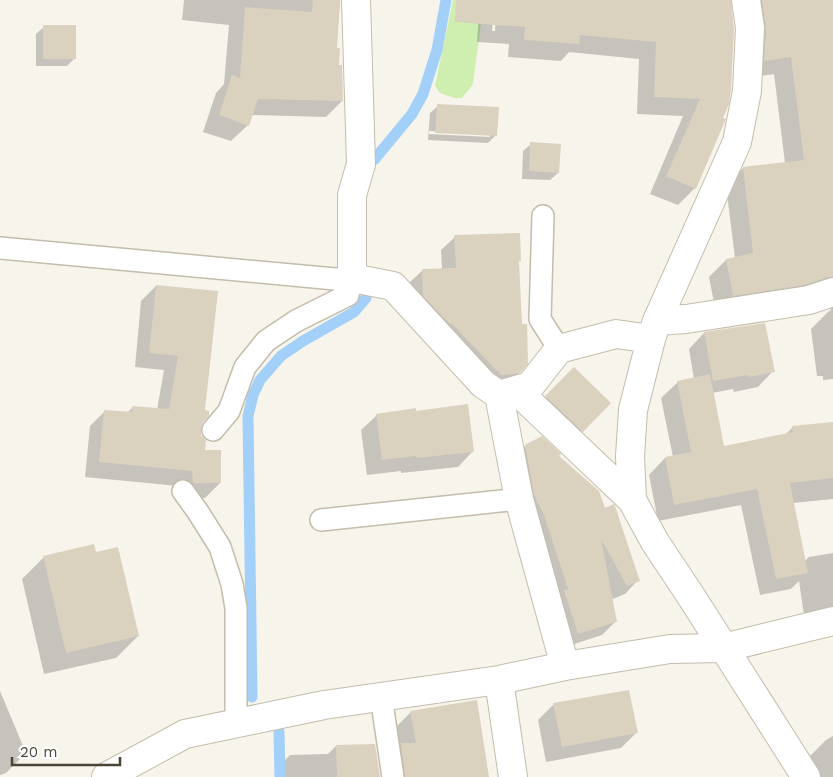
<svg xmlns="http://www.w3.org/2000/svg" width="833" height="777" font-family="'Work Sans',sans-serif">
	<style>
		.green { fill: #ceefb0 }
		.shadow { fill: #0003; fill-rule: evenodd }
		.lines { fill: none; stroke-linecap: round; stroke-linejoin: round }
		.stream { stroke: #a2d0f9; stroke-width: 11 }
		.building { fill: #dad1bf }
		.lane-casing { stroke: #c4bdac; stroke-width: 24 }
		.street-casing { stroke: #c4bdac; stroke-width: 30 }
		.lane { stroke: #fff; stroke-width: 21 }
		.street { stroke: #fff; stroke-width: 28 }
	</style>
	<rect width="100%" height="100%" fill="#f7f4eb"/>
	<path class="green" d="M 453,0 L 484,0 L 473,84 L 462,98 L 454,98 L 440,93 L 435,86 Z"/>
	<path class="shadow" d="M 184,0 L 340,0 L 336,49 L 342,101 L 326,117 L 251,115 L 248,125 L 231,141 L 203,132 L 216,93 L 224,84 L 229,25 L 182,20 Z
		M 480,0 L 495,0 L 492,31 L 495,31 L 497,0 L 833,0 L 833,379 L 823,380 L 823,376 L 817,376 L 811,329 L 829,311 L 831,310 L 831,304 L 716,313 L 709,277 L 726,260 L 735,258 L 726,186 L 743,168 L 785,163 L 774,74 L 747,78 L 734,2 L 729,2 L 695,188 L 678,205 L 650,194 L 683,116 L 637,114 L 639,59 L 569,52 L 561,61 L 508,57 L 509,44 L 477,42 Z
		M 44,27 L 75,58 L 67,66 L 36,66 L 36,34 Z
		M 438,106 L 496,135 L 488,143 L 428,140 L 430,113 ZM 429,131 L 490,134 L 490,137 L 429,134 Z
		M 531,144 L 558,173 L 550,180 L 522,179 L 523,151 Z
		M 455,237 L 520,260 L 518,262 L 520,372 L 506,386 L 410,310 L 409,283 L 423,270 L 442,269 L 441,250 Z
		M 156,286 L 202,422 L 199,428 L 203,451 L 220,483 L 205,498 L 178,498 L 178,486 L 85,477 L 90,426 L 105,411 L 127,413 L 133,407 L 157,410 L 164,370 L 135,367 L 141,301 Z
		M 704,333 L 773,371 L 758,387 L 734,392 L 733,389 L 712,393 L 723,447 L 785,435 L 793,427 L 833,423 L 833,499 L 793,503 L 805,561 L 809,557 L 833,553 L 833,610 L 804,615 L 799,581 L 791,589 L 760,595 L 741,505 L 658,521 L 649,475 L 665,458 L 673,457 L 661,398 L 678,382 L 694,379 L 689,349 Z
		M 574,369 L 609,403 L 566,446 L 531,412 Z
		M 415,412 L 473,451 L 458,467 L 401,473 L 401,471 L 367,475 L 361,430 L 377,415 Z
		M 525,446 L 557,457 L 604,509 L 638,580 L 625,594 L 613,599 L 610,593 L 615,622 L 602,635 L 565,647 L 512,460 Z
		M 96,553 L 138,636 L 116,658 L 44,674 L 22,579 L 44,557 Z
		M 0,691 L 26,753 L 6,773 L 0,775 Z
		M 554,704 L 636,733 L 621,748 L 546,762 L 538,720 Z
		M 411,712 L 489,777 L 388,777 L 396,727 Z
		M 833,736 L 833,777 L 807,777 L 804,762 L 826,740 Z
		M 336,746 L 379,777 L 275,777 L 275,770 L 290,755 L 328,754 Z"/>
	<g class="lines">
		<path class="stream" d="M 374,160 L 412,114 L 423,94 L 437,50 L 446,0
			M 252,697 L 248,416 L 253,395 L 260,380 L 281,356 L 303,341 L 354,312 L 366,298
			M 279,732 L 280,777"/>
	</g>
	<path class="building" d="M 313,0 L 340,0 L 337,48 L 340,48 L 339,65 L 342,65 L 343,101 L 258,99 L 249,126 L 219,115 L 232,75 L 240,78 L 245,7 L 312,12 Z
		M 456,0 L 731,0 L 734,29 L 731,89 L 729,104 L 723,118 L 726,119 L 725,121 L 696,189 L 666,176 L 700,99 L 654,97 L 656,42 L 580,35 L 579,44 L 524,40 L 525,27 L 455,22 Z
		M 762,0 L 833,0 L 833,277 L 828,277 L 805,285 L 733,296 L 726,259 L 753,253 L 743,167 L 804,160 L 791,57 L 764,61 L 766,29 Z
		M 43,25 L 76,25 L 76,59 L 43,59 Z
		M 437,104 L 499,107 L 497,136 L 435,133 Z
		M 530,142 L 561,144 L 559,173 L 529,171 Z
		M 520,233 L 521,261 L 519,261 L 522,324 L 527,324 L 528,364 L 521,372 L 514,374 L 501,375 L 452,324 L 450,324 L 442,316 L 423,296 L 422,269 L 456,268 L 454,235 Z
		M 156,285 L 218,291 L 205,410 L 209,411 L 209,416 L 203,422 L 201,428 L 201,435 L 206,440 L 205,450 L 221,450 L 221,483 L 193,483 L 192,471 L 99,462 L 104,410 L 132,412 L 132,406 L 169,409 L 178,356 L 149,353 Z
		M 765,323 L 775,372 L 749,377 L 748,375 L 713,381 L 704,332 Z
		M 574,367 L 611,403 L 583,432 L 545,396 Z
		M 710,374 L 724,446 L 793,432 L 792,426 L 833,422 L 833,478 L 790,483 L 808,573 L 776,579 L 757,489 L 674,505 L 665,457 L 691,452 L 677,381 Z
		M 468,404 L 474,452 L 417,458 L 416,456 L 382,460 L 376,414 L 416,408 L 416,411 Z
		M 542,436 L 561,454 L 559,456 L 599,491 L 605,508 L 614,504 L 615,506 L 640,581 L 627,586 L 601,539 L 617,622 L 578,634 L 564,590 L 568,589 L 544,515 L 534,495 L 525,445 Z
		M 94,544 L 96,552 L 118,547 L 139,636 L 66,653 L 43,556 Z
		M 629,690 L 638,733 L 562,747 L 553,703 Z
		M 477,700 L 489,777 L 405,777 L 401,743 L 416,743 L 410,711 Z
		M 375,744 L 380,777 L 337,777 L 336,745 Z"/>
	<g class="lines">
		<defs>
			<path id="lane" d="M 543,216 L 540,319 L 559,349
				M 0,248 L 335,279 L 352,278 L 348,295 L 296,321 L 266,341 L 245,367 L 229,411 L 213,430
				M 183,491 L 198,512 L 220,547 L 232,584 L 236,608 L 236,723
				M 321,520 L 519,499
				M 381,696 L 393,777"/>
			<path id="street" d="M 356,0 L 361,164 L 352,195 L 352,278 L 393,286 L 483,384 L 499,395 L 530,386 L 559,349 L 616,334 L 651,339
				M 746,0 L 750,28 L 747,91 L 737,142 L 657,321 L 651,339 L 633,410 L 630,456 L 632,500 L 655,542 L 689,593 L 806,777
				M 657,321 L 686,319 L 809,300 L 833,292
				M 516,390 L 632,500
				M 499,395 L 519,499 L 565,666
				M 499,680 L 513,777
				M 106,777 L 185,734 L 324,705 L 499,680 L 565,666 L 670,649 L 723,648 L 833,621"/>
		</defs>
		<use href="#lane" class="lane-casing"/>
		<use href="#street" class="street-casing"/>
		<use href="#lane" class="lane"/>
		<use href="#street" class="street"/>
	</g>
	<path d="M12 757v8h108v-8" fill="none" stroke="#4c4537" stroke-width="2.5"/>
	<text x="20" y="757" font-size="15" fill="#4c4537" stroke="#ffffff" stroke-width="4" paint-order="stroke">20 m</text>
</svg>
